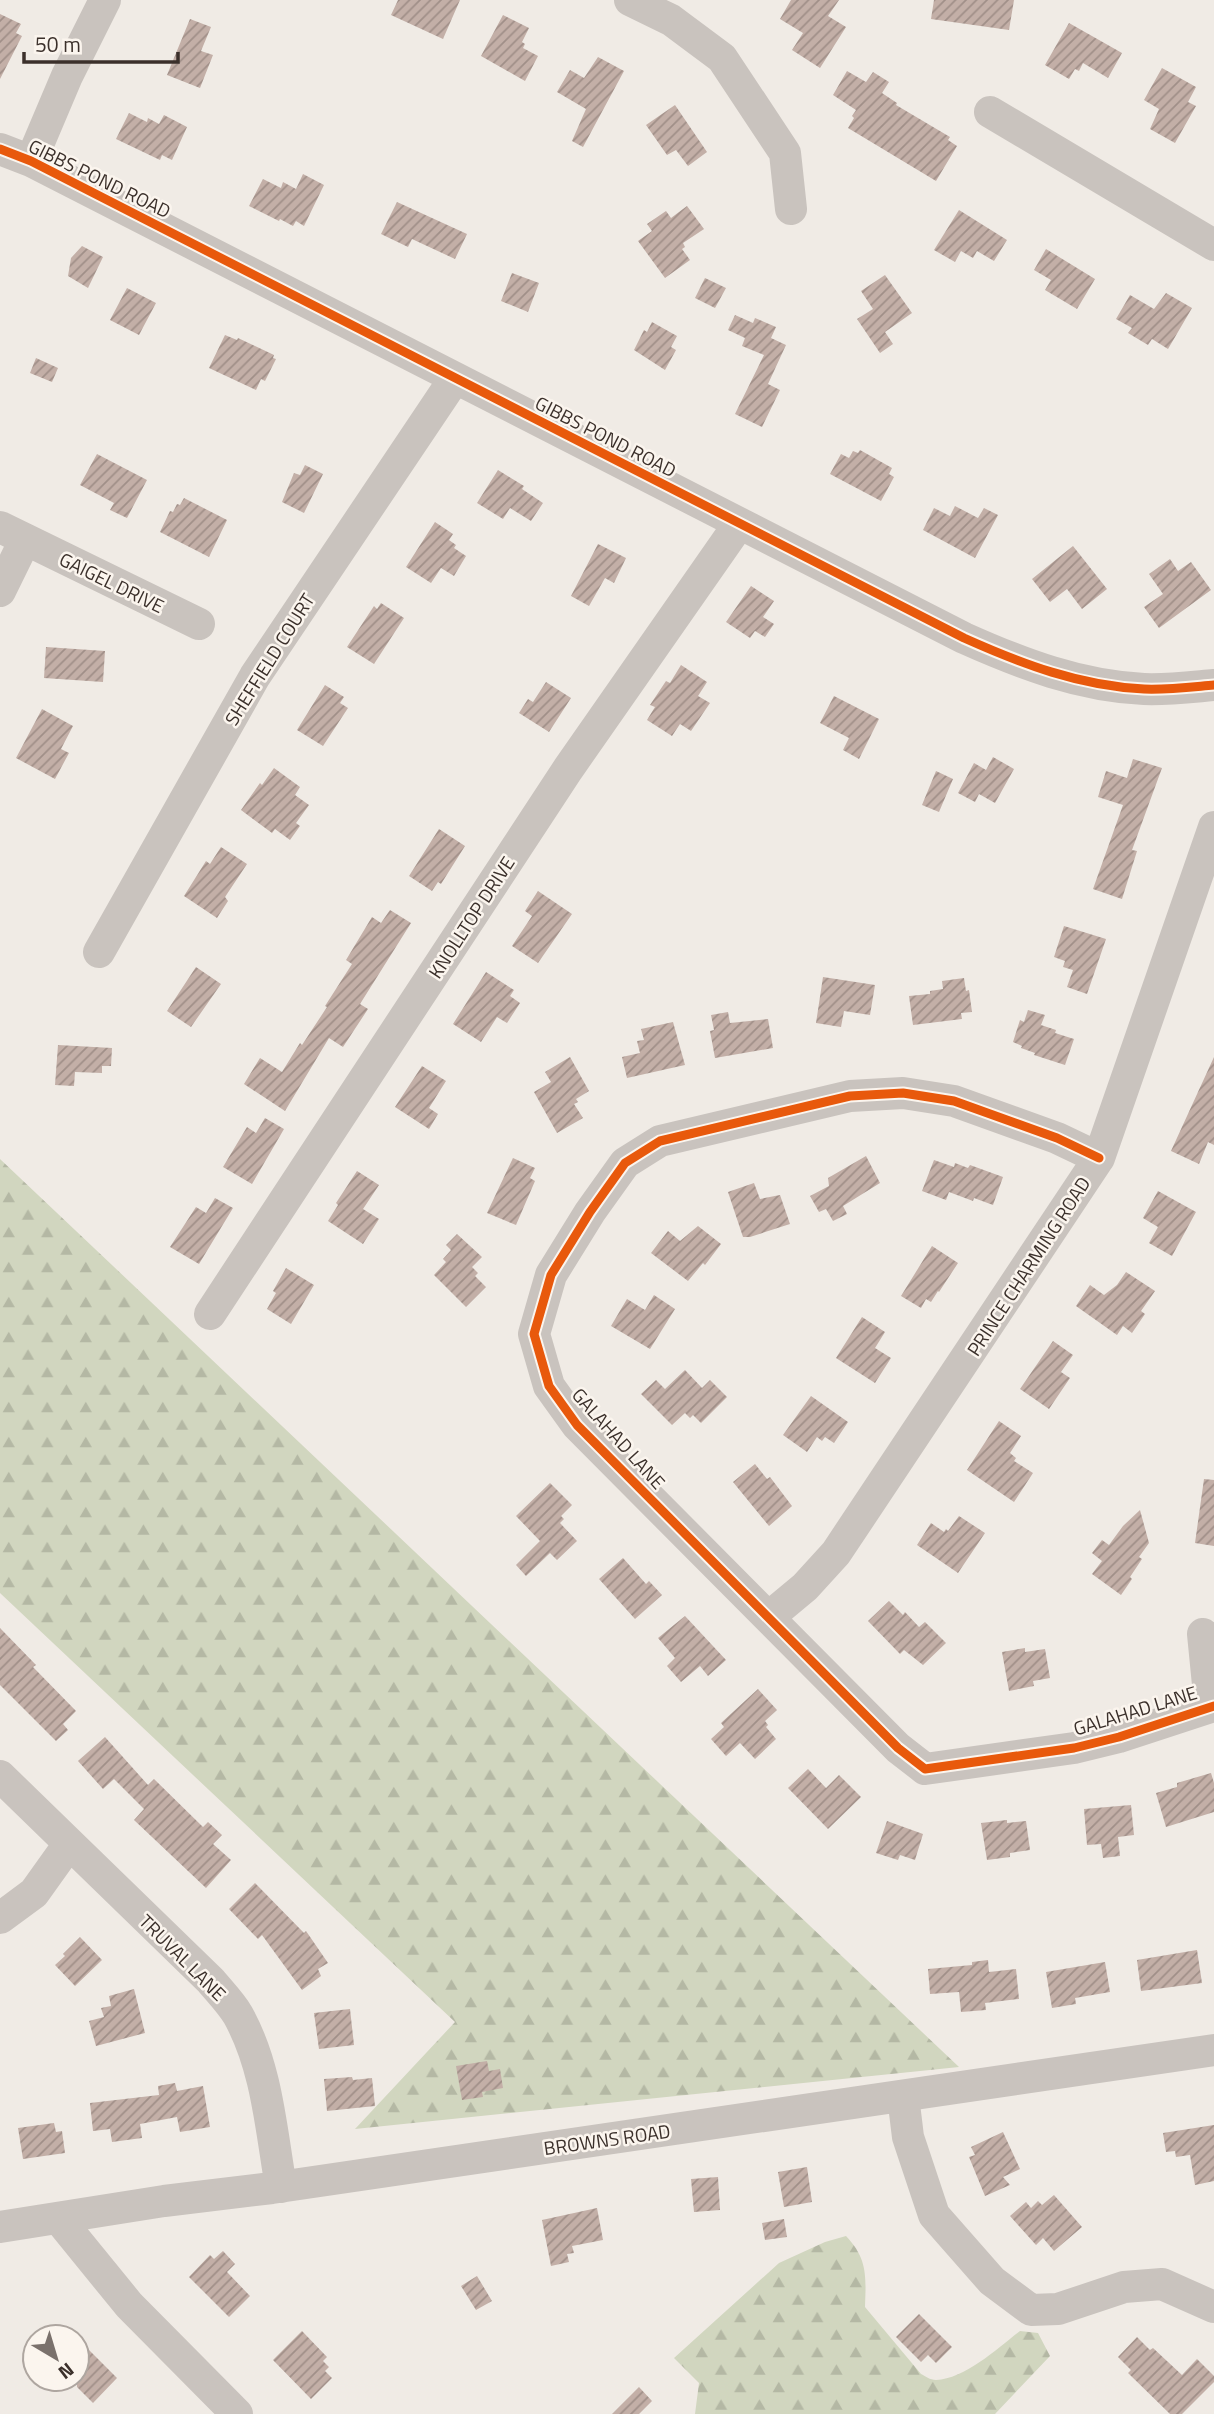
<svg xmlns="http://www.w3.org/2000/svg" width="1214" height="2414" font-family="'Titillium Web',sans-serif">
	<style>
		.forest { fill: url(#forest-firs) }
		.building { fill: url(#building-hatch) }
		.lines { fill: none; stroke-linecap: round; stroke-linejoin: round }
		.minor { stroke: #c9c3be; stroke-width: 32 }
		.cycleway-casing { stroke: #fbf5ee; stroke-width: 13 }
		.cycleway { stroke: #e8590c; stroke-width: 9 }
		.labels { text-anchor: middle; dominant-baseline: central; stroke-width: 5; stroke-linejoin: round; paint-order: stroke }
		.street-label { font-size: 19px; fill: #3b302b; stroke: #fbf5ee }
	</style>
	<defs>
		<pattern id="forest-firs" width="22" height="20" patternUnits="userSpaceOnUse" patternTransform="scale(1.75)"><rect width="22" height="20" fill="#d1d6bf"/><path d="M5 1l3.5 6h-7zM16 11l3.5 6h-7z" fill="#b4b8a4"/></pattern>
		<pattern id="building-hatch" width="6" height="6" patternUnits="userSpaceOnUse" patternTransform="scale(1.75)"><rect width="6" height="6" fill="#c3afa7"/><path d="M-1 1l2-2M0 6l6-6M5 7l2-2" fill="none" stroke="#a08f88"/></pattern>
	</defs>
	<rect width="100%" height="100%" fill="#f0ebe5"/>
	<path class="forest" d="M 0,1159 L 959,2067 L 355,2129 L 455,2022 L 0,1593 Z
		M 846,2236 C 868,2259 866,2277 865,2307 L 921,2374 C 925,2376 930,2380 936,2380 C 965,2379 998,2348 1020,2331 L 1038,2333 L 1050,2356 L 995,2414 L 695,2414 L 699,2383 L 674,2358 L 779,2263 L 825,2242 Z"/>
	<path class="building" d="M 398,0 L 460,0 L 443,39 L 391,15 Z
		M 791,0 L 839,0 L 828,16 L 846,27 L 820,68 L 792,50 L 803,33 L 780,19 Z
		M 934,0 L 1014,0 L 1009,30 L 931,19 Z
		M 0,14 L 21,24 L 16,33 L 22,36 L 0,79 Z
		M 503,15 L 529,28 L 522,42 L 525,44 L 523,48 L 538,56 L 525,81 L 481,56 Z
		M 190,19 L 211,27 L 201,51 L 213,55 L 200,88 L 167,75 Z
		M 1069,23 L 1122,53 L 1108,78 L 1083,63 L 1079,71 L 1075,69 L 1069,79 L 1045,65 Z
		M 598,57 L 624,71 L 583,147 L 572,141 L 586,109 L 557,92 L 570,70 L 584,78 Z
		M 1162,68 L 1196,87 L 1188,102 L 1196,106 L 1175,143 L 1150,129 L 1159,109 L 1144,100 Z
		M 847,71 L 866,82 L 873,72 L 889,82 L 882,93 L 897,103 L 896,105 L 950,137 L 948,140 L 957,146 L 936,181 L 848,128 L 854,118 L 852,116 L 856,110 L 833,95 Z
		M 675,105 L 707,152 L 688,166 L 676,150 L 667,155 L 646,125 Z
		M 129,113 L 147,122 L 148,118 L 159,124 L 164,115 L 187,127 L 172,160 L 162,155 L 160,160 L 116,139 Z
		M 303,174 L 324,185 L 304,226 L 296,221 L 293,226 L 280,219 L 279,221 L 249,206 L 263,179 L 281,188 L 283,182 L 296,189 Z
		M 397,202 L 467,234 L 455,259 L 412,239 L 408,247 L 381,234 Z
		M 687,206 L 704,229 L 683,243 L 685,247 L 682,249 L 690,260 L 665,278 L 638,241 L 652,231 L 647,224 L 666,211 L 671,218 Z
		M 959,210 L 1007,240 L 994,261 L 977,251 L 973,258 L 961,251 L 955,262 L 934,250 Z
		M 82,246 L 103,257 L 88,288 L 68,276 L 71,258 Z
		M 1046,249 L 1095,279 L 1077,309 L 1045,290 L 1051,280 L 1034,270 Z
		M 512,273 L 539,283 L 528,312 L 501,301 Z
		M 885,275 L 912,313 L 885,332 L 893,344 L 880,353 L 857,319 L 873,309 L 861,291 Z
		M 705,278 L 726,288 L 715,308 L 695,298 Z
		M 127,288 L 156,303 L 139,335 L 110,320 Z
		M 1166,293 L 1192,308 L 1168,349 L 1152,339 L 1148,345 L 1128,333 L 1132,328 L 1116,319 L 1130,295 L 1154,309 Z
		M 735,315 L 753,323 L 755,318 L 776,327 L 771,338 L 786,345 L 768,384 L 780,390 L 762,427 L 735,414 L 764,355 L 742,346 L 745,338 L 728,330 Z
		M 652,322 L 677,336 L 671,347 L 676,350 L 665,370 L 634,350 L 644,330 L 647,332 Z
		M 225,335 L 237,340 L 238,338 L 274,355 L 273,358 L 276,359 L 265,381 L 261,379 L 256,390 L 209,368 Z
		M 36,358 L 58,368 L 52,382 L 30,373 Z
		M 860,450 L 892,468 L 889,474 L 894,477 L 881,501 L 830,474 L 841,454 L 849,458 L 853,451 L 858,453 Z
		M 97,454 L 147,480 L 127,518 L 110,510 L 114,503 L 80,485 Z
		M 305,465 L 323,474 L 304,513 L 282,502 L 294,473 L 300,475 Z
		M 498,470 L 524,486 L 522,489 L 543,503 L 531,521 L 510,508 L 503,519 L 477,503 Z
		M 184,498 L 227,520 L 209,557 L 160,532 L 170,511 L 173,512 L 177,504 L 180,505 Z
		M 955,506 L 978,518 L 984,508 L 998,515 L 975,558 L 923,530 L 934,508 L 950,516 Z
		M 435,522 L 453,534 L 449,540 L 456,545 L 454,548 L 466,556 L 454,576 L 441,568 L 431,583 L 406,567 Z
		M 598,544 L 626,558 L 614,583 L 605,578 L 589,606 L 571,596 Z
		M 1073,546 L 1107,589 L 1082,609 L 1067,589 L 1050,602 L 1032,579 Z
		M 1170,559 L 1178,571 L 1191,562 L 1211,590 L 1159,628 L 1144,607 L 1163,594 L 1149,574 Z
		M 751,586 L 774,601 L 763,617 L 774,624 L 765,637 L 755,631 L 750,638 L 726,622 Z
		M 381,603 L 404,618 L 374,664 L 347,647 L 374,606 L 377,609 Z
		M 46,647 L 105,651 L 103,682 L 44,678 Z
		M 681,665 L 707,682 L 698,696 L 710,703 L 691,731 L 680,724 L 672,736 L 647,720 L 655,707 L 650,705 L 666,681 L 670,683 Z
		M 546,682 L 571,698 L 549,732 L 519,713 L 528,699 L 533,702 Z
		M 325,685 L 344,697 L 340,703 L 348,708 L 323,746 L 297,730 Z
		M 834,696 L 879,719 L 859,759 L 843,750 L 849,738 L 820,723 Z
		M 42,709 L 73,726 L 61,749 L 69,753 L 55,779 L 16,758 Z
		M 993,757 L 1014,769 L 995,803 L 979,794 L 975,802 L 958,793 L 974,763 L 986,770 Z
		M 1133,759 L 1162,768 L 1132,850 L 1137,851 L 1122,899 L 1093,889 L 1123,805 L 1098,797 L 1106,771 L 1127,778 Z
		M 274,768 L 300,787 L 295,795 L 309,805 L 296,823 L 300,826 L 290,840 L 275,829 L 272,833 L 241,810 L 260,783 L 262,785 Z
		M 936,771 L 953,779 L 939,812 L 922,805 Z
		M 439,829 L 465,846 L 441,884 L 438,882 L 432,891 L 409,876 Z
		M 221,847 L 247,864 L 225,897 L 228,901 L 217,918 L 184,896 L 206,861 L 210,864 Z
		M 538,891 L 572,914 L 538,963 L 512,946 L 532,916 L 525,911 Z
		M 390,910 L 411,923 L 360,1004 L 368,1009 L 343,1047 L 329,1038 L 285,1111 L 244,1084 L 260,1058 L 282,1072 L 300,1043 L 302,1045 L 327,1007 L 325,1006 L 352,964 L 346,960 L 372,917 L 381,923 Z
		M 1064,926 L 1106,939 L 1087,994 L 1067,987 L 1073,970 L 1063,967 L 1065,961 L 1054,957 Z
		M 196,967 L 221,984 L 191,1027 L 167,1011 Z
		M 486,972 L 514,990 L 510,996 L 520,1003 L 507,1023 L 497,1017 L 481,1042 L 453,1024 Z
		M 823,977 L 875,985 L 870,1015 L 844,1011 L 841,1027 L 816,1023 Z
		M 964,978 L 966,991 L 969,990 L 972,1012 L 961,1013 L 962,1019 L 913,1025 L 909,996 L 930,994 L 930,991 L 943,989 L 942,981 Z
		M 1028,1010 L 1045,1015 L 1041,1025 L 1056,1030 L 1055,1033 L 1074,1039 L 1065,1065 L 1034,1055 L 1035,1053 L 1021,1048 L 1022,1046 L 1013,1042 L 1020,1020 L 1024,1022 Z
		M 728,1012 L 730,1023 L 768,1019 L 773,1048 L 715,1058 L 710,1031 L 714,1030 L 711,1015 Z
		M 673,1022 L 685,1065 L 627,1078 L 622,1057 L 640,1053 L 637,1041 L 644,1040 L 641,1029 Z
		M 58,1045 L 112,1048 L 111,1066 L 102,1066 L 102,1073 L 75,1072 L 74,1086 L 55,1085 Z
		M 570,1057 L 589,1091 L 576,1099 L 578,1102 L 574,1104 L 583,1118 L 557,1133 L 534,1092 L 551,1082 L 545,1072 Z
		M 1214,1057 L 1214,1145 L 1208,1142 L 1199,1164 L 1171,1151 Z
		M 422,1066 L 446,1081 L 429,1108 L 438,1114 L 429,1129 L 395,1107 Z
		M 265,1118 L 284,1129 L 252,1184 L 223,1167 L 247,1127 L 256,1133 Z
		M 866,1156 L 880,1183 L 843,1206 L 847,1214 L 833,1221 L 826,1209 L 819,1212 L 810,1196 L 829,1186 L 828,1178 Z
		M 513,1158 L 535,1168 L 530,1178 L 535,1181 L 516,1225 L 487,1213 Z
		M 934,1160 L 954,1167 L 955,1163 L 968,1168 L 970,1165 L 1003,1177 L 993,1205 L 974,1198 L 973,1201 L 949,1192 L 946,1200 L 922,1191 Z
		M 357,1171 L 379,1185 L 363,1209 L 379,1219 L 363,1244 L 328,1221 L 338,1205 L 336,1203 Z
		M 754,1183 L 760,1199 L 780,1195 L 790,1224 L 750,1237 L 743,1237 L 728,1192 Z
		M 1158,1191 L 1196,1212 L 1172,1256 L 1149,1243 L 1158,1227 L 1143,1218 Z
		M 215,1198 L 233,1208 L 199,1264 L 170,1247 L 196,1207 L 206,1213 Z
		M 698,1226 L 721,1244 L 705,1265 L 703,1263 L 688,1281 L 651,1253 L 668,1231 L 680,1241 Z
		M 457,1234 L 482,1257 L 472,1267 L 478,1273 L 475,1276 L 486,1287 L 466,1307 L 434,1275 L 446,1262 L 443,1259 L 451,1250 L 446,1245 Z
		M 932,1246 L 958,1263 L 939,1292 L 938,1291 L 931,1302 L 926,1299 L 921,1308 L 901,1296 Z
		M 286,1268 L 314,1285 L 291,1324 L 267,1309 L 276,1293 L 273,1291 Z
		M 1126,1272 L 1155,1291 L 1141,1311 L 1145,1314 L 1132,1333 L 1123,1326 L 1117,1335 L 1076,1306 L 1090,1285 L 1104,1295 L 1117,1285 Z
		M 654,1295 L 675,1309 L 650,1349 L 611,1326 L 627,1299 L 645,1310 Z
		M 862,1317 L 885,1332 L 875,1348 L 891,1358 L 875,1383 L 836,1358 Z
		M 1053,1341 L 1073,1355 L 1061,1372 L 1070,1378 L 1049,1409 L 1020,1389 Z
		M 685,1370 L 702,1388 L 710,1380 L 727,1397 L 701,1423 L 693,1415 L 690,1418 L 685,1413 L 672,1425 L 641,1394 L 656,1380 L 665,1389 Z
		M 811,1396 L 848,1422 L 834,1443 L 825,1437 L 822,1441 L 817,1437 L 807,1452 L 783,1435 Z
		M 999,1421 L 1021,1436 L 1010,1453 L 1016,1458 L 1014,1461 L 1033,1473 L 1014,1502 L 967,1470 Z
		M 755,1464 L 767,1479 L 770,1477 L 792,1506 L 769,1526 L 733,1482 Z
		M 1204,1479 L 1214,1480 L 1214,1546 L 1195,1543 Z
		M 550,1483 L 572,1505 L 561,1516 L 564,1519 L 560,1523 L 577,1541 L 557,1560 L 550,1553 L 526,1576 L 516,1565 L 540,1541 L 516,1516 Z
		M 1140,1510 L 1149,1543 L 1139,1557 L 1142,1559 L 1130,1577 L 1132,1579 L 1121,1595 L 1092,1574 L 1102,1561 L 1092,1553 L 1102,1540 L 1109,1545 L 1123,1526 Z
		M 959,1516 L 985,1533 L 958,1573 L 917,1545 L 931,1523 L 944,1532 L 946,1529 L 948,1531 Z
		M 623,1558 L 646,1584 L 649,1581 L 662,1595 L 635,1619 L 599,1579 Z
		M 889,1601 L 903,1615 L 905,1612 L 919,1627 L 925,1622 L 946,1643 L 923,1665 L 904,1650 L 900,1654 L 868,1621 Z
		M 685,1616 L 726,1660 L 708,1676 L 700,1666 L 681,1682 L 667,1666 L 675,1658 L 658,1638 Z
		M 0,1628 L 36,1665 L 33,1667 L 76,1711 L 63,1724 L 68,1730 L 56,1741 L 0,1685 Z
		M 1025,1648 L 1025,1652 L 1045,1649 L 1050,1678 L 1033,1681 L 1034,1686 L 1009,1691 L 1002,1652 Z
		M 758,1689 L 777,1710 L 765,1721 L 768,1725 L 766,1727 L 776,1739 L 755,1759 L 740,1743 L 726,1756 L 711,1739 L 724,1727 L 721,1723 Z
		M 105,1737 L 148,1785 L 154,1779 L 203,1827 L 208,1822 L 222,1835 L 213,1844 L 231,1860 L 206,1888 L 134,1820 L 144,1809 L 114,1779 L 103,1789 L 78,1761 Z
		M 808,1769 L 826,1788 L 839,1775 L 861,1797 L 828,1829 L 788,1788 Z
		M 1211,1773 L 1214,1783 L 1214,1812 L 1166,1827 L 1156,1793 L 1177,1787 L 1177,1783 Z
		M 1131,1805 L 1134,1835 L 1118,1837 L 1120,1856 L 1103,1858 L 1101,1844 L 1087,1845 L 1084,1809 Z
		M 1007,1820 L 1007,1823 L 1026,1821 L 1030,1850 L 1010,1853 L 1010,1857 L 987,1860 L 981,1823 Z
		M 887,1821 L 923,1834 L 915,1860 L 900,1855 L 898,1860 L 876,1853 Z
		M 255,1883 L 304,1933 L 306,1931 L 328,1963 L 318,1969 L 321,1976 L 302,1990 L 262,1935 L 258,1939 L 229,1909 Z
		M 80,1937 L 102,1960 L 75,1986 L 55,1965 L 65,1956 L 63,1954 Z
		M 1197,1950 L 1202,1983 L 1141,1991 L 1137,1960 Z
		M 988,1960 L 989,1972 L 1016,1969 L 1019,1999 L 985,2003 L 986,2010 L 961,2012 L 959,1992 L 930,1994 L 928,1969 L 972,1965 L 972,1962 Z
		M 1105,1962 L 1110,1992 L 1075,1998 L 1076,2004 L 1052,2008 L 1046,1972 Z
		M 134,1989 L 145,2033 L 96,2046 L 89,2021 L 104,2017 L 101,2008 L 111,2006 L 109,1996 Z
		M 350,2009 L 354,2045 L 319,2049 L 314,2013 Z
		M 487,2061 L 489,2071 L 500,2069 L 503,2088 L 482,2092 L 483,2097 L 462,2100 L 456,2066 Z
		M 352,2077 L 353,2080 L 372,2078 L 375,2106 L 327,2111 L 324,2079 Z
		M 175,2083 L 177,2091 L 203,2086 L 210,2127 L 180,2132 L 177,2117 L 140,2124 L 142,2138 L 112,2142 L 110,2129 L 93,2131 L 90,2103 L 159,2095 L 158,2086 Z
		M 54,2123 L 56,2132 L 62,2131 L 65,2153 L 23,2159 L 18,2128 Z
		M 1214,2125 L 1214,2181 L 1195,2185 L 1190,2155 L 1176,2157 L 1175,2151 L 1166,2152 L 1163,2133 Z
		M 1003,2132 L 1020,2169 L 1003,2177 L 1010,2185 L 985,2196 L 969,2157 L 975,2155 L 971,2147 Z
		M 807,2167 L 812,2202 L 784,2207 L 778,2172 Z
		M 718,2177 L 720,2210 L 694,2212 L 691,2179 Z
		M 1054,2195 L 1082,2227 L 1054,2251 L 1043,2238 L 1036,2245 L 1010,2216 L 1026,2202 L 1031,2208 L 1038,2201 L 1042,2205 Z
		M 597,2208 L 603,2240 L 572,2246 L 574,2253 L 567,2254 L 569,2262 L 551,2266 L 542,2220 Z
		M 784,2219 L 787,2237 L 765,2240 L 762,2223 Z
		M 223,2251 L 235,2264 L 227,2272 L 250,2296 L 229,2317 L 189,2277 L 210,2255 L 214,2259 Z
		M 477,2276 L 492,2301 L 476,2310 L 461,2286 Z
		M 919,2314 L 952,2347 L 936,2363 L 928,2355 L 921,2362 L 896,2337 Z
		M 302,2331 L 327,2357 L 323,2361 L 329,2367 L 325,2371 L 332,2378 L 311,2399 L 273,2360 Z
		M 1137,2337 L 1150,2350 L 1153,2348 L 1182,2375 L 1197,2359 L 1214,2376 L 1214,2382 L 1182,2414 L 1170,2414 L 1128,2373 L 1131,2370 L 1118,2357 Z
		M 77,2338 L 117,2378 L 93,2403 L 77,2387 Z
		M 639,2387 L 652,2401 L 639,2414 L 612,2414 Z"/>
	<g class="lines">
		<path class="minor" d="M 630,0 L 671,20 L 722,58 L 785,153 L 791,209
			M 990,112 L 1214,245
			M 0,149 L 31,161 L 964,638 C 1022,664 1080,686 1144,689 C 1167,690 1191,687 1214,685
			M 31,161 L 67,76 L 105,0
			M 0,527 L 199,624
			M 0,591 L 25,540
			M 99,952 L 255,676 L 455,378
			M 1099,1158 L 1057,1138 L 954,1101 L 903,1093 L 850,1096 L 660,1141 L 625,1163 L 590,1212 L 551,1275 L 534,1334 L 549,1386 L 577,1425 L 898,1748 L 925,1769 L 1074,1748 L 1119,1737 L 1214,1706
			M 210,1314 L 568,769 L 739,524
			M 769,1617 L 805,1587 L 836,1553 L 1099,1158 L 1214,827
			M 1203,1634 L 1210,1705
			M 0,1776 L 211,1981 C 220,1992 231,2003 238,2015 C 267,2067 271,2129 281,2187
			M 0,1918 L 34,1893 L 69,1844
			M 903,2096 L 908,2137 L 934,2215 L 992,2281 L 1031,2310 L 1058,2309 L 1124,2287 L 1162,2284 L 1214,2307
			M 59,2219 L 129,2305 L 237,2414
			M 0,2227 L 164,2201 L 272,2188 L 1214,2050"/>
		<defs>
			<path id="cycleway" d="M 0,149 L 31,161 L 964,638 C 1022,664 1080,686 1144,689 C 1167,690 1191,687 1214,685
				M 1099,1158 L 1057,1138 L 954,1101 L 903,1093 L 850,1096 L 660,1141 L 625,1163 L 590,1212 L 551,1275 L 534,1334 L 549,1386 L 577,1425 L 898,1748 L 925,1769 L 1074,1748 L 1119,1737 L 1214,1706"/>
		</defs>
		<use href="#cycleway" class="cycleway-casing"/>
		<use href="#cycleway" class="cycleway"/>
	</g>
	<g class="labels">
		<g class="street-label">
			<text transform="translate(100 178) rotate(26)">GIBBS POND ROAD</text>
			<text transform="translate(606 436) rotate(27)">GIBBS POND ROAD</text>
			<text transform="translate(112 582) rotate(26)">GAIGEL DRIVE</text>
			<text transform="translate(269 659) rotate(-58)">SHEFFIELD COURT</text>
			<text transform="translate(471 917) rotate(-57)">KNOLLTOP DRIVE</text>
			<text transform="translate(1028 1266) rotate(-57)">PRINCE CHARMING ROAD</text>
			<text transform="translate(619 1438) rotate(48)">GALAHAD LANE</text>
			<text transform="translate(1135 1710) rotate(-17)">GALAHAD LANE</text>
			<text transform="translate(183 1957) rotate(45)">TRUVAL LANE</text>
			<text transform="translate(607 2139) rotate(-8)">BROWNS ROAD</text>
		</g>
	</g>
	<g transform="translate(56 2358) rotate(142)"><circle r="33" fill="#fbf5ee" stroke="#aea6a0" stroke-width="2"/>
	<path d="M0-5L12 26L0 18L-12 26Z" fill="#7a716c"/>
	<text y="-10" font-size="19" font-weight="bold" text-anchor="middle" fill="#3b302b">N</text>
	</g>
	<path d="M24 52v10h154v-10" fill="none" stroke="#3b302b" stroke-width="3.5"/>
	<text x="35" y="52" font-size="21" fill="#3b302b" stroke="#fbf5ee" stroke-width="5" paint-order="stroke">50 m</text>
</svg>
